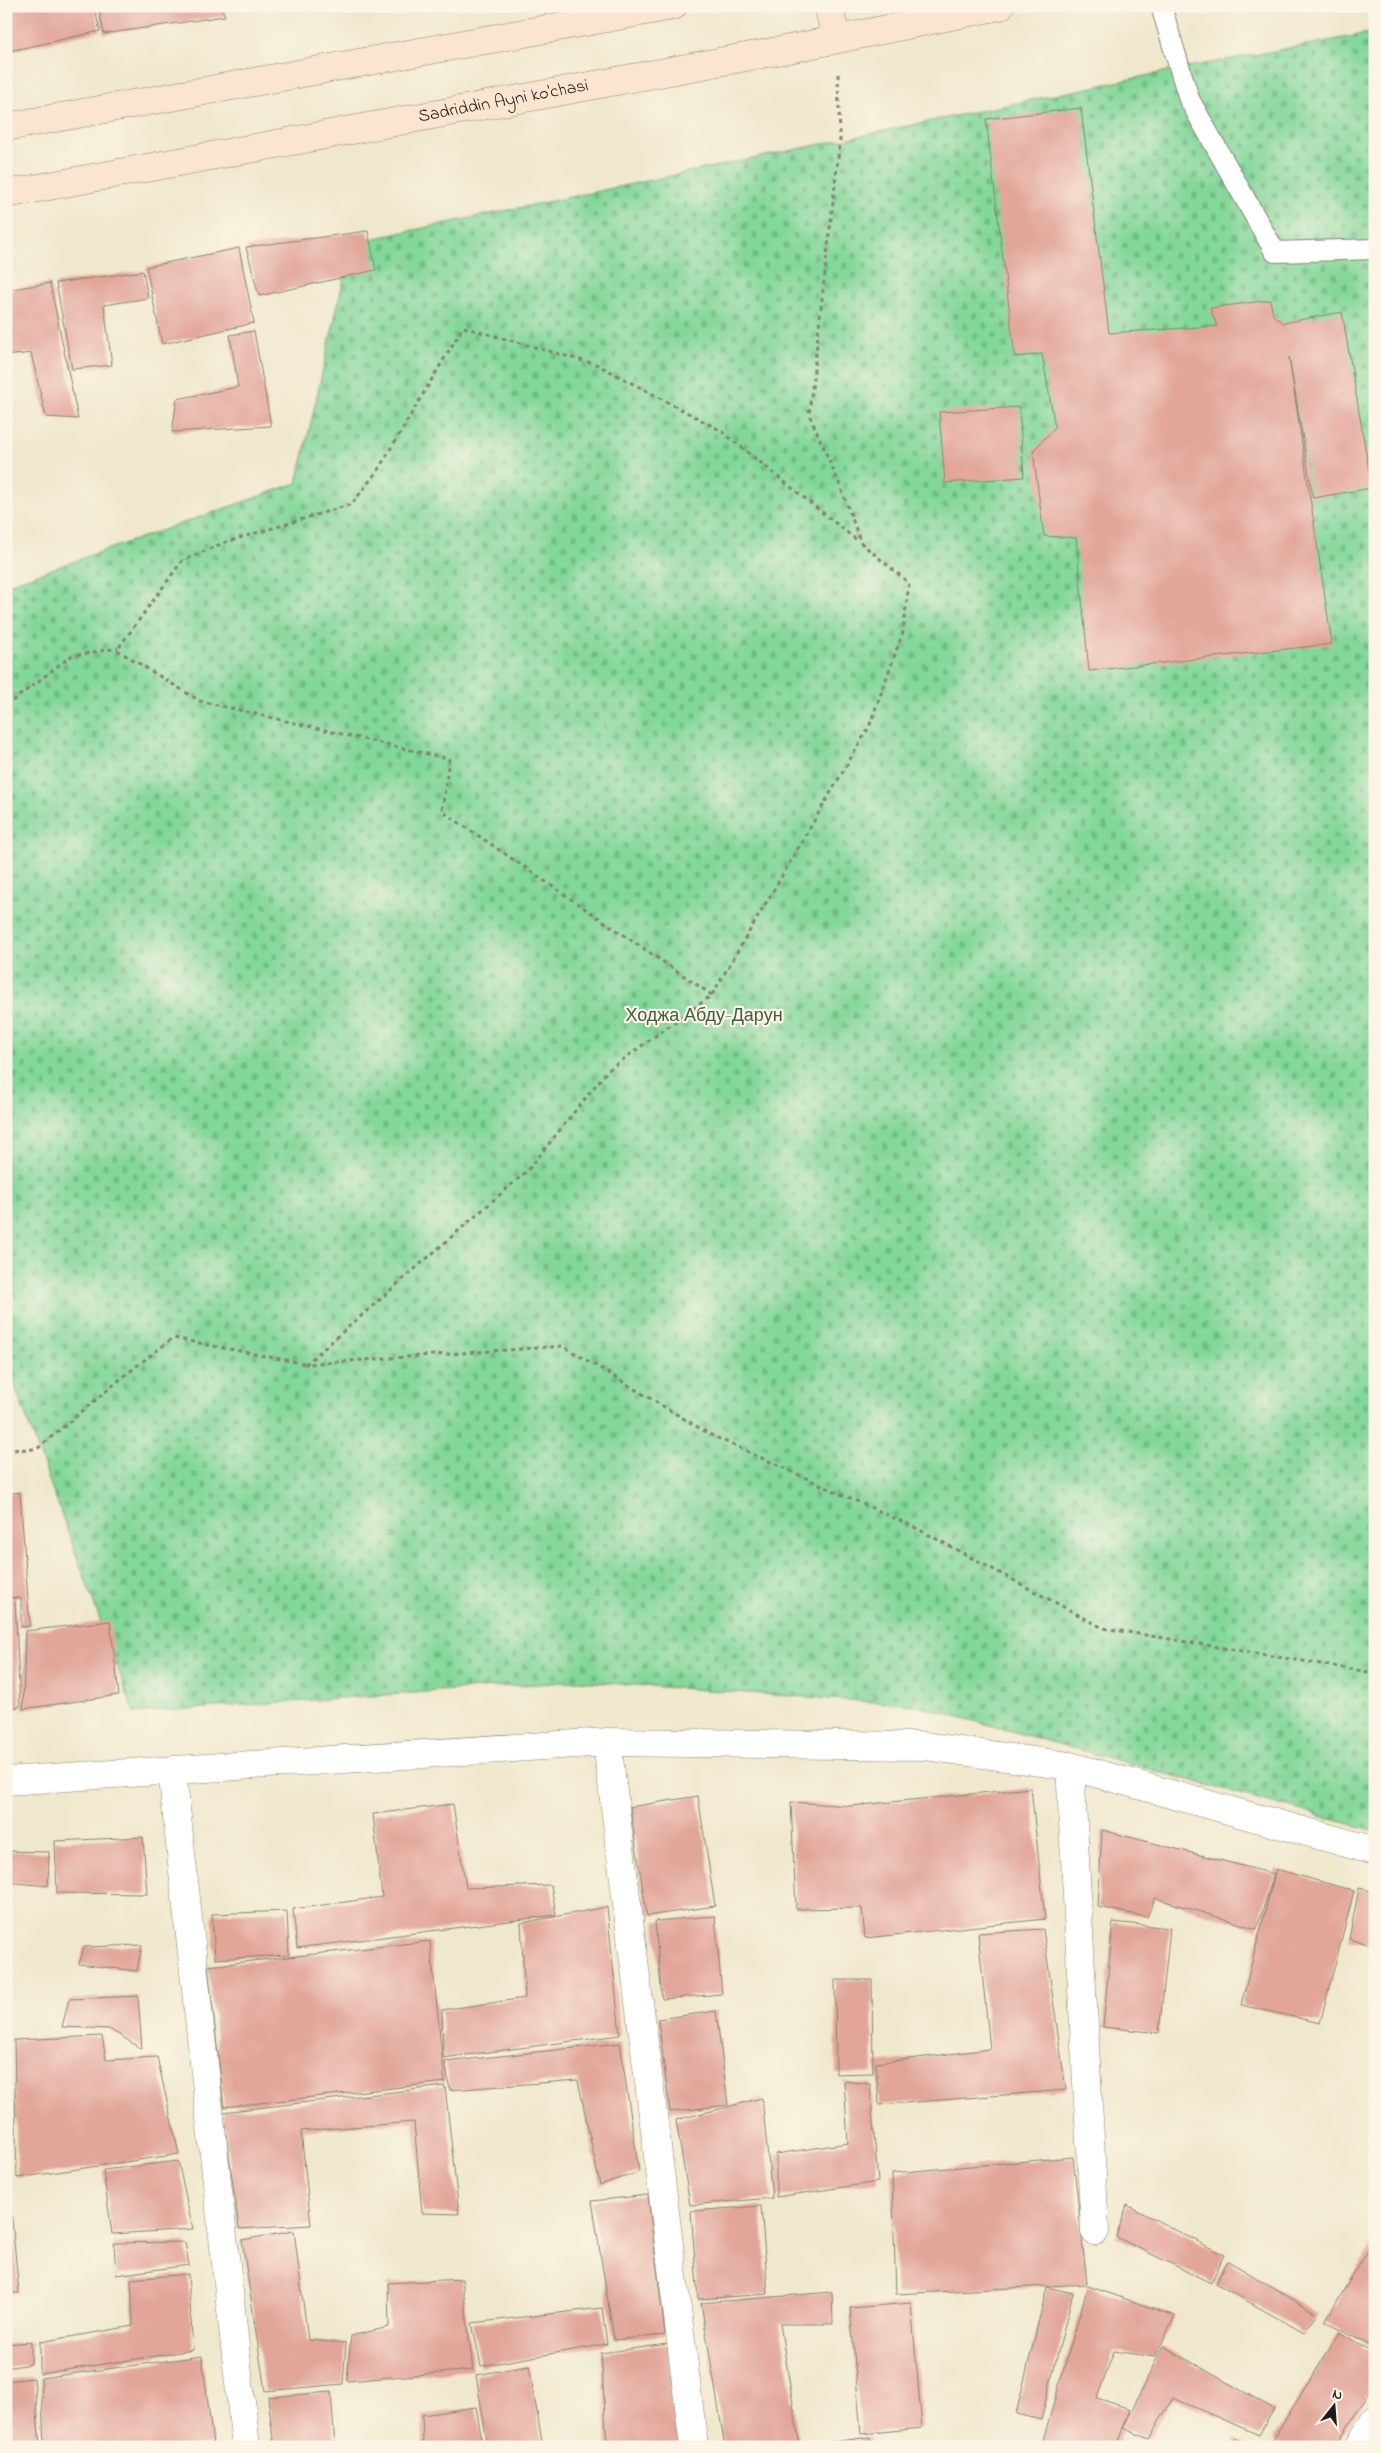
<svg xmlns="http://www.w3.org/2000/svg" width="1381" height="2453" font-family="'Indie Flower',sans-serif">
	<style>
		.cemetery { fill: url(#cemetery-stones); stroke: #4f7a5b }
		.building { fill: #e2a59a }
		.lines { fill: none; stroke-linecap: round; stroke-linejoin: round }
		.lane-casing { stroke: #868274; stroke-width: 22 }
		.street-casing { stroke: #868274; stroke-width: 29 }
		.secondary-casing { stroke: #868274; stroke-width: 29 }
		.path { stroke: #868274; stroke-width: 3; stroke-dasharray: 4 4; stroke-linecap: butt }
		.lane { stroke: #fff; stroke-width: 20 }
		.street { stroke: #fff; stroke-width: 28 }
		.secondary { stroke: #fbe5cf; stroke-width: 28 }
		.labels { text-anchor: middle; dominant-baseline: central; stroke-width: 4.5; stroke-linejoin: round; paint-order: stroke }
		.street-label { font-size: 18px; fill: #1c1c1c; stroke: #fcf5e5 }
		.park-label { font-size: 18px; fill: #405d48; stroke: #fcf5e5 }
	</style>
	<defs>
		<pattern id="cemetery-stones" width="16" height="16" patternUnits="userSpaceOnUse" patternTransform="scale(1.25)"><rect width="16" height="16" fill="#82d79a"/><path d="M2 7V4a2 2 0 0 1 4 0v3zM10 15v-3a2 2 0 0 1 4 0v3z" fill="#70b884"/></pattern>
	</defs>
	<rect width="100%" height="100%" fill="#fcf5e5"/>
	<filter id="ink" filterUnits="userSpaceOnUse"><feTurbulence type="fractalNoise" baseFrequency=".02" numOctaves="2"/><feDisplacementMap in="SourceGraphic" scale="10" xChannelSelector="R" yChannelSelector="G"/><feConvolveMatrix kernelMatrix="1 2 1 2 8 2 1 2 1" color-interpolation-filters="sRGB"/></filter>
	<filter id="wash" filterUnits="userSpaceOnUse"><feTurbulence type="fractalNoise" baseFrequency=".0096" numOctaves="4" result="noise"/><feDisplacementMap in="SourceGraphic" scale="20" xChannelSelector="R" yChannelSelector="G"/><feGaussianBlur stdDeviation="1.12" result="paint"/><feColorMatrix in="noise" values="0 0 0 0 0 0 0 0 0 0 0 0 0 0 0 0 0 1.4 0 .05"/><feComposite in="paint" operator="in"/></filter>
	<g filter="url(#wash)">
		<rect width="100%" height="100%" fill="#f0e8cc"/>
		<path class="cemetery" d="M 1375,32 L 1375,1831 L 916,1705 L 579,1681 L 134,1713 L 6,1362 L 6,585 L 297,483 L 352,243 L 1178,69 Z"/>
		<g id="blocks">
			<path class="building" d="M 6,6 L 94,6 L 100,31 L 6,52 Z
				M 98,6 L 221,6 L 225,16 L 104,34 Z
				M 1081,108 L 1109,333 L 1217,326 L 1210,308 L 1270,300 L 1273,315 L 1283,323 L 1342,312 L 1372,488 L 1313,498 L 1289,357 L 1332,644 L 1089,671 L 1076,538 L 1044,536 L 1033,451 L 1055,427 L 1042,354 L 1015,357 L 986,119 Z
				M 368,231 L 376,270 L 259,296 L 246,247 Z
				M 239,248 L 254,323 L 162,344 L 146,267 Z
				M 143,271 L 148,298 L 104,305 L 112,365 L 72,369 L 56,283 Z
				M 50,283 L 78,419 L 46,417 L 31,353 L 6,356 L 6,290 Z
				M 254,331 L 271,426 L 172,432 L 177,399 L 238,387 L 230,335 Z
				M 1019,407 L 1024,477 L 945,483 L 939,412 Z
				M 20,1492 L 30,1626 L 21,1627 L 21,1598 L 6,1597 L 6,1494 Z
				M 6,1598 L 15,1598 L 20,1707 L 6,1708 Z
				M 110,1621 L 119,1695 L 23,1709 L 25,1631 Z
				M 1031,1788 L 1045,1919 L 865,1938 L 862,1908 L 796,1909 L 791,1802 L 851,1806 Z
				M 698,1796 L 715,1906 L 647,1916 L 630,1807 Z
				M 453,1804 L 466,1888 L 551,1885 L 556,1915 L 297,1948 L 293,1909 L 382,1897 L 373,1814 Z
				M 1102,1830 L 1274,1874 L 1257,1929 L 1155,1898 L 1147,1917 L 1098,1907 Z
				M 143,1837 L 147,1894 L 57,1893 L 55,1841 Z
				M 6,1851 L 49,1852 L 48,1886 L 6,1882 Z
				M 1276,1869 L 1354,1891 L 1320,2023 L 1241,2005 Z
				M 1359,1888 L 1375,1892 L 1375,1946 L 1349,1939 Z
				M 607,1907 L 620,2035 L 443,2058 L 442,2010 L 525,1998 L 521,1923 Z
				M 287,1911 L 289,1955 L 215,1959 L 212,1914 Z
				M 715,1916 L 722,1994 L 662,1999 L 655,1921 Z
				M 1113,1922 L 1170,1928 L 1159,2033 L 1103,2027 Z
				M 1043,1929 L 1066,2090 L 879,2105 L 876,2063 L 990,2049 L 978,1933 Z
				M 430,1941 L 445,2082 L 224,2107 L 208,1966 Z
				M 142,1945 L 137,1971 L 79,1964 L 84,1947 Z
				M 835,1980 L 872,1980 L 873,2073 L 836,2074 Z
				M 138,1996 L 142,2049 L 109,2029 L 62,2027 L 69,1999 Z
				M 716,2011 L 728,2105 L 670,2112 L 658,2019 Z
				M 102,2036 L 106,2060 L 157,2057 L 179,2154 L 17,2178 L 14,2040 Z
				M 620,2043 L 639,2172 L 600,2185 L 578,2080 L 450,2090 L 445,2062 Z
				M 844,2081 L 870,2084 L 878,2182 L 776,2197 L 776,2154 L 848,2143 Z
				M 445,2086 L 459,2214 L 422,2213 L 414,2122 L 301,2131 L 311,2225 L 239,2229 L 223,2112 Z
				M 762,2098 L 772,2198 L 690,2205 L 676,2120 Z
				M 1073,2157 L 1087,2284 L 896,2294 L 892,2173 Z
				M 178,2161 L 193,2229 L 112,2234 L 103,2170 Z
				M 6,2188 L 9,2189 L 19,2293 L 6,2293 Z
				M 648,2195 L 665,2335 L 614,2340 L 592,2201 Z
				M 1127,2205 L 1224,2255 L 1211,2283 L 1116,2237 Z
				M 761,2206 L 768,2294 L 698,2299 L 691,2211 Z
				M 294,2231 L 308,2340 L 346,2343 L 343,2384 L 265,2391 L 242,2240 Z
				M 1375,2239 L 1375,2347 L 1325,2321 Z
				M 185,2242 L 189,2265 L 116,2275 L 114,2243 Z
				M 1228,2261 L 1318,2314 L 1304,2333 L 1215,2283 Z
				M 188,2274 L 193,2350 L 40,2374 L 40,2342 L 133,2326 L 131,2279 Z
				M 462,2279 L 473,2370 L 347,2381 L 351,2336 L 389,2327 L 388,2283 Z
				M 1088,2286 L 1175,2316 L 1155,2357 L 1114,2351 L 1097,2398 L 1130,2409 L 1116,2447 L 1041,2447 Z
				M 1047,2287 L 1073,2293 L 1041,2420 L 1016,2414 Z
				M 832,2292 L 833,2324 L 780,2324 L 800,2447 L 725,2447 L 701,2303 Z
				M 911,2303 L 922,2428 L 861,2434 L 850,2308 Z
				M 602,2308 L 607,2344 L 481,2366 L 472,2323 Z
				M 1340,2332 L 1375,2354 L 1375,2383 L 1335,2447 L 1285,2447 L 1273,2439 Z
				M 31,2342 L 31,2364 L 6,2368 L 6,2344 Z
				M 668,2344 L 683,2447 L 607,2447 L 601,2353 Z
				M 1163,2346 L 1274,2409 L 1259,2435 L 1173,2398 L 1149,2439 L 1123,2428 Z
				M 202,2356 L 213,2444 L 191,2447 L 44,2447 L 41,2378 Z
				M 529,2366 L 543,2447 L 488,2447 L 476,2375 Z
				M 34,2378 L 40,2447 L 6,2447 L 6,2381 Z
				M 331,2392 L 335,2447 L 274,2447 L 268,2397 Z
				M 476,2407 L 483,2447 L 423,2447 L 422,2415 Z
				M 870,2437 L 870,2447 L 805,2447 L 805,2446 Z
				M 1235,2438 L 1249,2447 L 1232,2447 Z"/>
		</g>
	</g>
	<g filter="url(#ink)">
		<use href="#blocks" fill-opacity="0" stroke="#868274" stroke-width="1"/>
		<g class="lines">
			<defs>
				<path id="lane" d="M 1161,6 L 1189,99 L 1275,252 L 1375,249"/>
				<path id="street" d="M 607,1742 L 694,2447
					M 1070,1766 L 1095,2231
					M 172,1771 L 246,2447
					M 6,1781 L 607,1742 L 924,1746 L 1070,1766 L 1375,1851
					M 1359,2447 L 1375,2420"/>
				<g id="secondary">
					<path d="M 828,6 L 837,39"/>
					<path d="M 6,127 L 673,6"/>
					<path id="s1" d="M 6,194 L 789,49 L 1000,6"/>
				</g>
			</defs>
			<use href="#lane" class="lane-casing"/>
			<use href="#street" class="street-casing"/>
			<use href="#secondary" class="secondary-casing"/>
			<path class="path" d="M 838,74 L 840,140 L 809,414 L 839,483 L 861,543 L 909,583 L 903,632 L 869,727 L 712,995 L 607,1071 L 528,1170 L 306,1364 L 563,1346 L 711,1435 L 914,1527 L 1103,1628 L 1375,1673
				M 6,706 L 71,656 L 118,648
				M 712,995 L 442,811 L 449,759 L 200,701 L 117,650 L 182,561 L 223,543 L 352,504 L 378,470 L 463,327 L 598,365 L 720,430 L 859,542
				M 6,1450 L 37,1449 L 124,1376 L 173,1338 L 306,1364"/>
			<use href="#lane" class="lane"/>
			<use href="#street" class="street"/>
			<use href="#secondary" class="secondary"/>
		</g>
	</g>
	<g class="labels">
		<g class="street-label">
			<text stroke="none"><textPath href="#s1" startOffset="506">Sadriddin Ayni ko'chasi</textPath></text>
		</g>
		<g class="park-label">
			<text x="704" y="1017">Ходжа Абду-Дарун</text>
		</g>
	</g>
	<rect width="1381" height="2453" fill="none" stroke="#fcf5e5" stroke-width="25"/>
	<g transform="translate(1334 2406) rotate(17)" stroke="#fcf5e5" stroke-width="4" paint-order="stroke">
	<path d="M0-4L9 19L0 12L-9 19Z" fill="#1c1c1c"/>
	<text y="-8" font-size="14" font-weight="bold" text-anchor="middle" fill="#1c1c1c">N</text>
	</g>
</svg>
